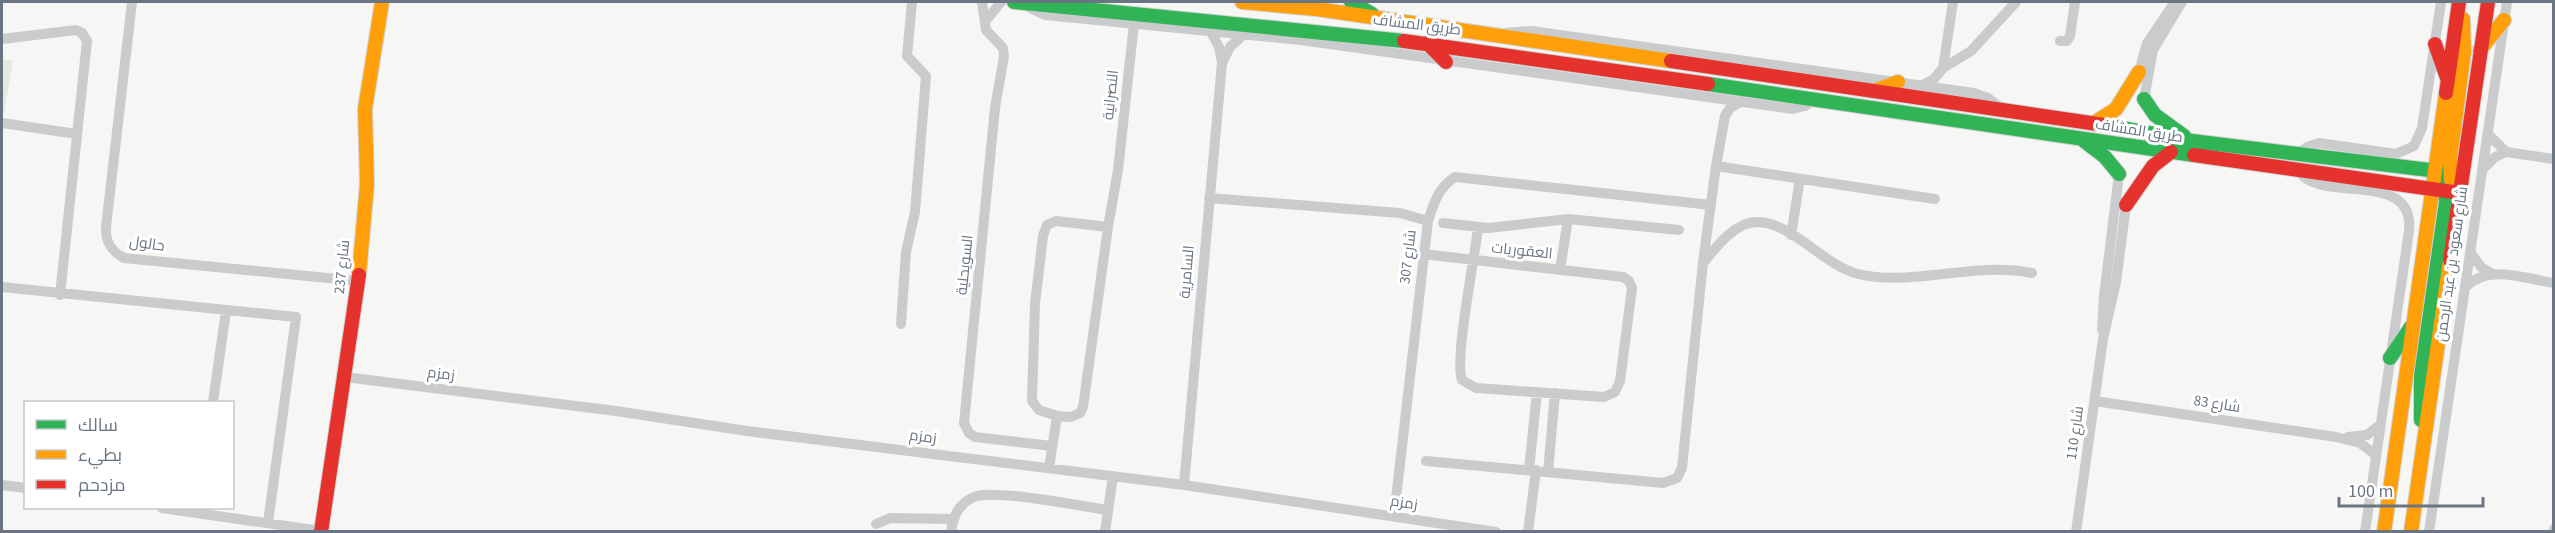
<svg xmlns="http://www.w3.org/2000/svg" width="2555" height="533" font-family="'Source Sans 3',Cairo,sans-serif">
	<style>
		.green { fill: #e6e8e3 }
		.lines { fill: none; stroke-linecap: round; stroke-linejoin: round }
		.fast-casing { stroke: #d2d2d3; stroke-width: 16 }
		.slow-casing { stroke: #d2d2d3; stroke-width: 16 }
		.jam-casing { stroke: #d2d2d3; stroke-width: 16 }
		.street { stroke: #cacbcc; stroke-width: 10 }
		.fast { stroke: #30b455; stroke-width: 14 }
		.slow { stroke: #ff9f0a; stroke-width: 14 }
		.jam { stroke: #e5322d; stroke-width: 14 }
		.labels { text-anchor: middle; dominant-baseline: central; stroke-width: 6; stroke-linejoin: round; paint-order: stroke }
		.street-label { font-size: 15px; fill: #697582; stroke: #fff }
	</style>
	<rect width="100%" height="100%" fill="#f6f6f5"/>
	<path class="green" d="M 2,59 L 13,61 L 4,112 L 2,112 Z"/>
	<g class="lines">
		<defs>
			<path id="fast" d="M 1014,2 L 1404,41
				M 1351,2 L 1372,14
				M 1708,84 L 2194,155
				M 2144,99 L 2155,115 L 2184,136
				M 2111,126 L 2192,141 L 2462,174
				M 2084,141 L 2105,157 L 2119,174
				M 2390,358 L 2411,327
				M 2421,420 L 2421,376 L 2446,202 L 2444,183"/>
			<path id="slow" d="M 1242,2 L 1317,9 L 1671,61
				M 2480,50 L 2504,20
				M 1873,91 L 1898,82
				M 2094,123 L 2116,109 L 2139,72
				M 2451,180 L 2450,159 L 2464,52 L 2463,19
				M 359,275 L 367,184 L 365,109 L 382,2
				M 2384,532 L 2446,93
				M 2411,532 L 2450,260"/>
			<path id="jam" d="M 1404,41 L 1708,84
				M 1427,43 L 1446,62
				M 2435,44 L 2447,78
				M 1671,61 L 2111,126
				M 2446,93 L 2459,2
				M 2194,155 L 2460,193
				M 2126,205 L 2153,166 L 2171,152
				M 2450,260 L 2488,2
				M 321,532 L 359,275"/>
		</defs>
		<use href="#fast" class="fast-casing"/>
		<use href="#slow" class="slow-casing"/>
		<use href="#jam" class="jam-casing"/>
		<path class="street" d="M 132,2 L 106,227 C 105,242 111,251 124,258 L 358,281
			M 982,2 L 986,30 L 1003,48 L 1004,56 L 995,108 L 964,423 L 969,433 L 975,437 L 1052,446
			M 1022,4 L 1045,15 L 1301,40 L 1793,109 L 1805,106 L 1814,99
			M 985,22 L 1001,2
			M 1211,32 L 1219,47 L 1222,62
			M 1505,33 L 1531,31 L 1974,93 L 1988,98 L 2002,109
			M 2,39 L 76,30 L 82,33 L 87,41 L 60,295
			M 2060,41 L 2067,41 L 2070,36 L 2075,2
			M 1943,68 L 1971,51 L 2016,2
			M 2139,72 L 2147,43 L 2175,2
			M 1923,85 L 1934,79 L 1943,68 L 1953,2
			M 2144,99 L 2153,50 L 2182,2
			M 2,123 L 77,134
			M 2488,134 L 2506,152 L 2554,159
			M 2298,154 L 2307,147 L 2319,143 L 2396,154 L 2414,146 L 2422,128 L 2441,2
			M 1716,166 L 1935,199
			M 2298,170 C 2319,206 2415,167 2409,231 L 2365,532
			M 2482,170 L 2495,157 L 2506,152
			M 1209,198 L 1400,213 L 1428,221 L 1394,516
			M 1428,221 C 1434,203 1438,188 1455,177 L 1711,205
			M 1443,223 L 1489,228 L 1568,219 L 1679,230
			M 1791,235 L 1800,179
			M 2470,252 L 2481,267 L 2491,273
			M 1423,254 L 1623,277 L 1629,281 L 1632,288 L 1620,381 L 1615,392 L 1604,397 L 1476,388 L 1462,380 C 1454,361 1475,256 1478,228
			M 1704,262 C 1717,246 1735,222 1757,222 C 1792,222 1823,265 1858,274 C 1914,287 1974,261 2032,273
			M 1560,270 L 1568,219
			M 2,287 L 296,317 L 268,523
			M 2465,288 C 2486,263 2526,279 2554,283
			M 901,324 L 906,252 L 915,212 L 926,76 L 907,56 L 912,2
			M 2102,330 L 2104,296 L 2119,174
			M 345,377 L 616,411 L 747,431 L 1184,485 L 1496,532
			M 2095,401 L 2336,437 L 2360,443 L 2376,455
			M 213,402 L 226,311
			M 1057,416 L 1071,417 L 1080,413 L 1083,407 L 1108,227
			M 2348,437 L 2367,435 L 2380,425
			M 1426,461 L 1663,483 L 1677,478 L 1682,468 L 1703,262 L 1716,166 L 1725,116 L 1730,108 L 1742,101
			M 1049,468 L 1057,416 L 1039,410 L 1032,401 L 1035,304 L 1043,236 L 1047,225 L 1056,221 L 1108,227 L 1118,170 L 1134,24
			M 1529,470 L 1537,392
			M 1548,472 L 1555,393
			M 2,485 L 26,488
			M 1184,485 L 1222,63 L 1230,47 L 1243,35
			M 162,508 L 321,531
			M 876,524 L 890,518 L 953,519
			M 951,532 C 953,516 960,501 977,496 C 1002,490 1079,506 1108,510
			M 1105,532 L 1113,476
			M 1528,532 L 1536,470
			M 2076,532 L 2103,339 L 2116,282 L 2126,205
			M 2429,532 L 2507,2
			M 2553,532 L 2554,529"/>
		<use href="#fast" class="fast"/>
		<use href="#slow" class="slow"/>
		<use href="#jam" class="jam"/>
	</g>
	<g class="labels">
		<g class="street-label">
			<text transform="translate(1417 25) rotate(7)">طريق المشاف</text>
			<text transform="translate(1111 95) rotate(-84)">النصرانية</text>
			<text transform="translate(2139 131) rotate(9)">طريق المشاف</text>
			<text transform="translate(147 244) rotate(8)">حالول</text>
			<text transform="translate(1522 251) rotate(6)">العقوريات</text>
			<text transform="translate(1408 257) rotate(-83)">شارع 307</text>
			<text transform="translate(2452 264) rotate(-82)">شارع سعود بن عبد الرحمن</text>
			<text transform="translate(965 265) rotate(-84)">السويحلية</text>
			<text transform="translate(342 267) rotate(-84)">شارع 237</text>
			<text transform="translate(1187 272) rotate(-85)">السامرية</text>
			<text transform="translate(441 374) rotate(7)">زمزم</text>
			<text transform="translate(2217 404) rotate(9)">شارع 83</text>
			<text transform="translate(2075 433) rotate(-82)">شارع 110</text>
			<text transform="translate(923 437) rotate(8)">زمزم</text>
			<text transform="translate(1404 503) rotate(9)">زمزم</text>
		</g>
	</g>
	<rect width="2555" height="533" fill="none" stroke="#697582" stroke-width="6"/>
	<rect x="24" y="401" width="210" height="108" fill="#ffffff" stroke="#c3c8cd" stroke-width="1.5"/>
	<rect x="36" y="420" width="30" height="9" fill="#30b455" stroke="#c3c8cd" stroke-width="1.5"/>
	<text x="78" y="431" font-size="18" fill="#697582">سالك</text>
	<rect x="36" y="450" width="30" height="9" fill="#ff9f0a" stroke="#c3c8cd" stroke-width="1.5"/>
	<text x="78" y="461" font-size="18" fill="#697582">بطيء</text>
	<rect x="36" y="480" width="30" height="9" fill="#e5322d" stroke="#c3c8cd" stroke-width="1.5"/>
	<text x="78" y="491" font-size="18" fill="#697582">مزدحم</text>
	<path d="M2339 497v9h144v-9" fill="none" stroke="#697582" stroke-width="3"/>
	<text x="2348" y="497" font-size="18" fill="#697582" stroke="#ffffff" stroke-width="4.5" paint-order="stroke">100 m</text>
</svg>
